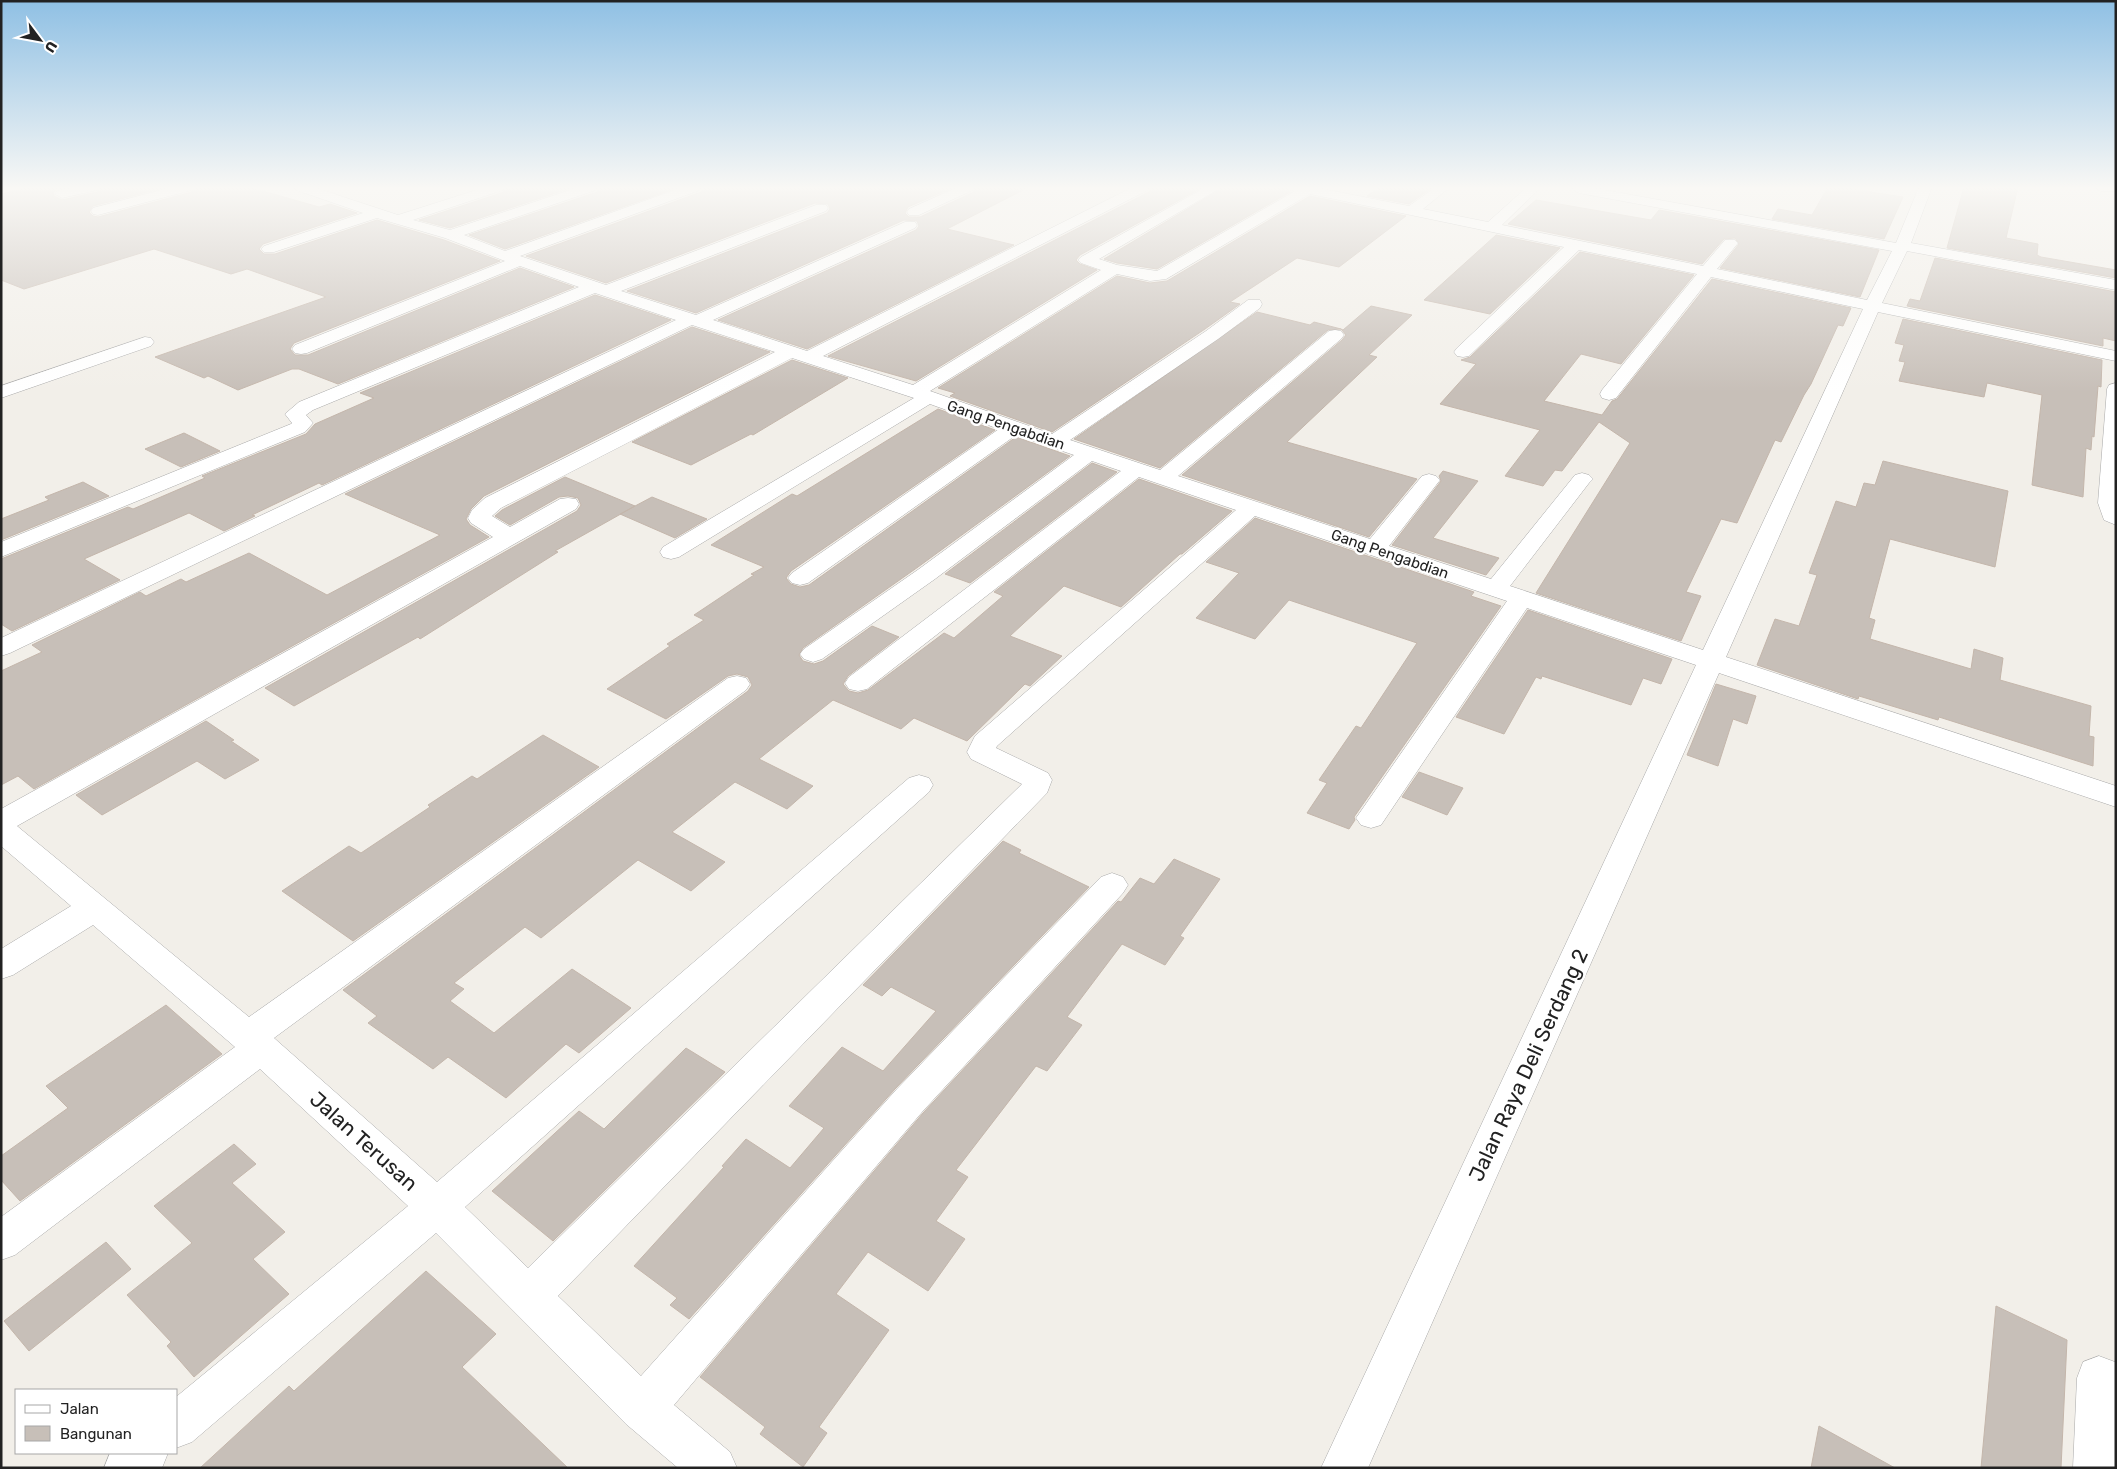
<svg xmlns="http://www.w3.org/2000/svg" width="2117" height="1469" font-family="Rubik,sans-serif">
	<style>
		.building { fill: #c7bfb8; stroke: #c4b6ab }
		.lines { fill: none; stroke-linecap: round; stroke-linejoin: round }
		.minor-casing { stroke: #a9a9a9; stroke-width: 1 }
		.minor { fill: #fff; fill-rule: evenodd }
		.labels { text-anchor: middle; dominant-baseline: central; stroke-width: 5; stroke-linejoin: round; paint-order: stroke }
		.far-street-label { font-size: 15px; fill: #222; stroke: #fff }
		.near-street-label { font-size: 21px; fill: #222; stroke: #fff }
	</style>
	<rect width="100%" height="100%" fill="#f2efe9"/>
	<path class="building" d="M 31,187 L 69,187 L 57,189 L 53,193 L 54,196 L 62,200 L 97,192 L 101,187 L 167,187 L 93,206 L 89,212 L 93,216 L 98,217 L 192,192 L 196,187 L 249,187 L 319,207 L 330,204 L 357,213 L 263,244 L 259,249 L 264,254 L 275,254 L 377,220 L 444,240 L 500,261 L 294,343 L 290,349 L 295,355 L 308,355 L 520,268 L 574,287 L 338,384 L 299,369 L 292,369 L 238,390 L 208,376 L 204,378 L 155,357 L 326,297 L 247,269 L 231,274 L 154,249 L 24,289 L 1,280 L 1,194 Z
		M 512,187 L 574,187 L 450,228 L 419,220 L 504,192 L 505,189 Z
		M 599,187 L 679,187 L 505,249 L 469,235 L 597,192 Z
		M 703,187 L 954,187 L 908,207 L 905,213 L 909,217 L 920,217 L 974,192 L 977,187 L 1029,187 L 947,229 L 1014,245 L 807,349 L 718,320 L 916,230 L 919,226 L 917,221 L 904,220 L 696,313 L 627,291 L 827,213 L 830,209 L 828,204 L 815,203 L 606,283 L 526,256 L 701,192 Z
		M 1151,187 L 1203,187 L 1080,255 L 1076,260 L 1080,264 L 1097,270 L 916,381 L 828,356 L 1149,192 Z
		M 1224,187 L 1275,187 L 1288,189 L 1290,192 L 1157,269 L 1117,263 L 1104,259 Z
		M 1380,187 L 1433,187 L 1409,204 L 1367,196 Z
		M 1828,187 L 1839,187 L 1903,197 L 1884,239 L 1772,219 L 1778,209 L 1812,215 Z
		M 1964,187 L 2018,187 L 2006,238 L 2038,244 L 2037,255 L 2041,257 L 2116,270 L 2116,278 L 1947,248 Z
		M 1310,196 L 1406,216 L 1339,267 L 1297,258 L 1230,302 L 1240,304 L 1205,329 L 1052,432 L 950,396 L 955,393 L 938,388 L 1117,276 L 1150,283 L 1167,281 Z
		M 1536,200 L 1651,220 L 1659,210 L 1879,250 L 1860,297 L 1720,268 L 1739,244 L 1735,238 L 1724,239 L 1702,264 L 1508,224 Z
		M 1496,235 L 1560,248 L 1490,314 L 1424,300 Z
		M 1580,252 L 1694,275 L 1621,364 L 1581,354 L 1544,401 L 1602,415 L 1612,401 L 1617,399 L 1712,279 L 1851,308 L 1843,326 L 1838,325 L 1811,384 L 1804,395 L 1781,442 L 1775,440 L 1737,523 L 1721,519 L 1686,592 L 1701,596 L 1681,641 L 1536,593 L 1630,443 L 1599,422 L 1562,471 L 1555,470 L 1543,486 L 1505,476 L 1540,430 L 1440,404 L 1476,364 L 1461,360 L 1470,357 Z
		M 1935,258 L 2116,292 L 2116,341 L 2103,338 L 2103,346 L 1907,306 L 1910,299 L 1920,301 Z
		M 595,295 L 671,320 L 322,485 L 319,483 L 252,515 L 255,516 L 224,531 L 189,513 L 84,559 L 120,580 L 12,631 L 1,624 L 1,559 L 128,507 L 133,509 L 205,478 L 202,476 L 306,434 L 315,424 L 374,398 L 360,393 Z
		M 1371,306 L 1412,315 L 1369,355 L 1377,357 L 1287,442 L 1417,479 L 1369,537 L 1182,475 L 1342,340 L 1346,335 L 1341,329 L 1343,330 Z
		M 1257,312 L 1310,325 L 1314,322 L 1341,329 L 1328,330 L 1160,468 L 1074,439 Z
		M 1903,319 L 2102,360 L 2101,387 L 2098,386 L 2094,437 L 2092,436 L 2091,450 L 2086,448 L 2083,497 L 2032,485 L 2042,395 L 1987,383 L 1984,397 L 1899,381 L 1905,362 L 1899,361 L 1904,345 L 1895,343 Z
		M 692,327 L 770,352 L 484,496 L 471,509 L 466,519 L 470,525 L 489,537 L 34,789 L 18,776 L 1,785 L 1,671 L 42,652 L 32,645 L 140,592 L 146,596 L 181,579 L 186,582 L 249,553 L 327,595 L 440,535 L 345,494 Z
		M 792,360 L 848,378 L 753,435 L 751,434 L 691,465 L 632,442 Z
		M 938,409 L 995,430 L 791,571 L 786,578 L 791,584 L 800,587 L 809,585 L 1016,437 L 1070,456 L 918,567 L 803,648 L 799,655 L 803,661 L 814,664 L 823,661 L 872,626 L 899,637 L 848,676 L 843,684 L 849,691 L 858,693 L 868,690 L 944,633 L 954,638 L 1003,596 L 994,592 L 1139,479 L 1232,511 L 1182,554 L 1180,554 L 1121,607 L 1064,586 L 1010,636 L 1062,656 L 1030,686 L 1025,684 L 967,741 L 914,718 L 901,729 L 833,700 L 759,759 L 813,786 L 787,809 L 735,782 L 672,832 L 725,862 L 691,891 L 638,860 L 541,938 L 525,927 L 454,983 L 464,989 L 450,1001 L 494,1033 L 572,969 L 631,1008 L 579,1053 L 566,1044 L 506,1098 L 448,1057 L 433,1069 L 368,1023 L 377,1016 L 343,990 L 748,691 L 752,685 L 748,677 L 737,674 L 728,676 L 666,719 L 607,689 L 670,646 L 667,644 L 704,620 L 694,615 L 754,575 L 751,574 L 764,567 L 711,545 L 792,494 L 797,496 Z
		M 184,433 L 220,451 L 181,467 L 145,449 Z
		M 1883,461 L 2008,491 L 1995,567 L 1890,539 L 1869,618 L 1875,620 L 1870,639 L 1971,669 L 1974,649 L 2003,658 L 2000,680 L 2091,706 L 2089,736 L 2094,737 L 2093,766 L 1939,717 L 1938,720 L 1859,696 L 1858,699 L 1757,665 L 1775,619 L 1799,626 L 1817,575 L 1809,573 L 1836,501 L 1856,507 L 1864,483 L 1875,485 Z
		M 1092,463 L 1117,472 L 970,583 L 945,574 Z
		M 1443,471 L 1478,481 L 1433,538 L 1499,558 L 1486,575 L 1392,545 L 1441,481 L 1439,476 Z
		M 565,477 L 635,506 L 555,551 L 558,552 L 420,639 L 418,637 L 294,706 L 265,688 L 577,511 L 581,505 L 578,498 L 568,496 L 559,497 L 510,525 L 495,516 L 502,510 Z
		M 83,482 L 109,496 L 1,540 L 1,519 L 49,500 L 45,497 Z
		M 652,497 L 707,519 L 675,538 L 620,514 Z
		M 1255,518 L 1474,592 L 1471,596 L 1501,606 L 1354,817 L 1355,820 L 1349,829 L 1307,813 L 1327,783 L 1319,780 L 1356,726 L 1361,728 L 1417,643 L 1289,600 L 1255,639 L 1196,618 L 1239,573 L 1206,562 Z
		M 1528,610 L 1672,659 L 1661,684 L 1643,678 L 1631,705 L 1542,676 L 1541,679 L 1536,677 L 1504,734 L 1456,717 Z
		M 1716,684 L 1756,696 L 1747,724 L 1733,719 L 1718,766 L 1687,755 Z
		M 206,721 L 234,740 L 231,741 L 259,760 L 225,779 L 197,761 L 102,815 L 76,795 Z
		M 543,735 L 599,767 L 353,941 L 282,891 L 349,846 L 361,853 L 430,807 L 428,805 L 472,776 L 477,779 Z
		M 1419,772 L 1463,788 L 1447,815 L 1402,797 Z
		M 1003,841 L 1021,850 L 1019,853 L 1089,887 L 895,1089 L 689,1319 L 670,1305 L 677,1298 L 634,1266 L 724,1167 L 722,1166 L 746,1139 L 790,1168 L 824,1128 L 789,1106 L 842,1047 L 883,1071 L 936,1011 L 891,987 L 882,996 L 863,985 Z
		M 1174,859 L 1220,879 L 1180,936 L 1184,938 L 1165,965 L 1122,944 L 1067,1017 L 1082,1025 L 1047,1071 L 1036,1066 L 956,1170 L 968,1177 L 936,1221 L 965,1239 L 928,1291 L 868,1252 L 836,1294 L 889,1330 L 819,1427 L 827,1433 L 803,1467 L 760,1434 L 765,1427 L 700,1377 L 923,1113 L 1118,901 L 1121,902 L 1140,878 L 1154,884 Z
		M 166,1005 L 222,1054 L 20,1201 L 1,1180 L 1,1156 L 68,1108 L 46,1086 Z
		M 686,1048 L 725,1072 L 553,1241 L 492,1191 L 579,1111 L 604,1129 Z
		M 234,1144 L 256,1164 L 232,1183 L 285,1232 L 253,1259 L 289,1294 L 194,1377 L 167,1346 L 171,1342 L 127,1295 L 192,1243 L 154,1206 Z
		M 106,1242 L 131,1269 L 29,1351 L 4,1321 Z
		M 426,1271 L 496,1334 L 462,1367 L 568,1468 L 200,1468 L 289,1386 L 294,1391 Z
		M 1996,1306 L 2067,1340 L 2061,1468 L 1981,1468 Z
		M 1819,1426 L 1895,1468 L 1811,1468 Z"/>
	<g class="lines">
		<defs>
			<path id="minor" d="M 76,187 L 99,187 L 97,190 L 62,198 L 55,194 L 57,191 Z
				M 173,187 L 194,187 L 192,190 L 98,215 L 93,214 L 91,211 L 93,208 Z
				M 295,187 L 313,187 L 398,215 L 486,187 L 504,187 L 503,190 L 413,220 L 450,230 L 579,187 L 597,187 L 596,190 L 464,235 L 505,251 L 683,187 L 701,187 L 700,190 L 520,256 L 606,285 L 816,205 L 826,205 L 828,208 L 826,211 L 621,291 L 696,315 L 905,222 L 915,222 L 917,225 L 915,228 L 713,320 L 807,351 L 1133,187 L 1149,187 L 1148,190 L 823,356 L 913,385 L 1101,270 L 1081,263 L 1078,260 L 1081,257 L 1206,187 L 1222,187 L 1099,259 L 1117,265 L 1157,271 L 1295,191 L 1290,190 L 1289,187 L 1313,187 L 1409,206 L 1436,187 L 1450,187 L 1423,209 L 1488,222 L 1527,187 L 1541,187 L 1502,225 L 1703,266 L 1725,240 L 1735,240 L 1738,243 L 1717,269 L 1867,300 L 1892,251 L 1579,193 L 1572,189 L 1574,187 L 1588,187 L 1896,243 L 1919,187 L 1932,187 L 1911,243 L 2116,280 L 2116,290 L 1907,251 L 1882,303 L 2116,351 L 2116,361 L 1878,312 L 1726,657 L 2116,786 L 2116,807 L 1719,673 L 1368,1468 L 1321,1468 L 1696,665 L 1527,608 L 1381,825 L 1371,828 L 1361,825 L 1356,818 L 1361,811 L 1507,601 L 1255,516 L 997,746 L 996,748 L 1048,773 L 1052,780 L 1047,793 L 558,1296 L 641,1376 L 896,1090 L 1101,877 L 1112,873 L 1123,877 L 1128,885 L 1123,893 L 922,1112 L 674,1405 L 730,1452 L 737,1468 L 678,1468 L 626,1424 L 436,1233 L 192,1442 L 176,1448 L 176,1397 L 408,1206 L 260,1069 L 15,1255 L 1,1260 L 1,1217 L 235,1047 L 93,925 L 13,975 L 1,979 L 1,949 L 71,906 L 1,846 L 1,809 L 493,537 L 471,523 L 468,518 L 472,510 L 485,498 L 775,352 L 692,325 L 10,653 L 1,656 L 1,638 L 676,320 L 595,293 L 313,410 L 306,415 L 313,423 L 305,432 L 1,557 L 1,542 L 291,424 L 292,423 L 285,414 L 299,402 L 579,287 L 520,266 L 307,353 L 301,354 L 295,353 L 292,349 L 295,345 L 505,261 L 445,238 L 377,218 L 274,252 L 264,252 L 261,249 L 264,246 L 363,213 L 296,190 ZM 1310,194 L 1564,247 L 1457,348 L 1454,352 L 1457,356 L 1463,357 L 1469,356 L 1579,250 L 1697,274 L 1602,390 L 1600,394 L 1602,398 L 1609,400 L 1616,398 L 1711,277 L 1863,309 L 1703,650 L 1510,586 L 1589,483 L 1593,479 L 1589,475 L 1582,473 L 1575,475 L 1491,579 L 1389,546 L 1440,480 L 1436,476 L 1429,474 L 1422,476 L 1370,539 L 1178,476 L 1341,339 L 1344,335 L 1341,331 L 1335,330 L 1329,331 L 1160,470 L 1070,440 L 1218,339 L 1260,308 L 1262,304 L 1260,300 L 1248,300 L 1206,331 L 1052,434 L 930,391 L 1117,274 L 1150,281 L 1166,279 ZM 792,358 L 914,398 L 663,547 L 660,552 L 663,557 L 671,559 L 679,557 L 930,404 L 999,429 L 792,573 L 788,578 L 792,583 L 800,585 L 808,583 L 1016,435 L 1074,455 L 919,569 L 804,649 L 800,654 L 804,659 L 813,662 L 822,659 L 935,579 L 1092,461 L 1121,471 L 849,677 L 845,683 L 849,689 L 858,691 L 867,689 L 1139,477 L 1236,510 L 975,736 L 967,752 L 971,759 L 1022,784 L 528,1268 L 465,1207 L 929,792 L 933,785 L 929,778 L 919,775 L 909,778 L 437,1182 L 274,1038 L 746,690 L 750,684 L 746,678 L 737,676 L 728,678 L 249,1017 L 17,826 L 576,509 L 579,504 L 576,499 L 568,498 L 560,499 L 510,527 L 492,516 L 501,508 Z
				M 958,187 L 975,187 L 973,190 L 919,215 L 909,215 L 907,212 L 909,209 Z
				M 2094,187 L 2116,187 L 2116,191 L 2101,191 Z
				M 145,337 L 151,338 L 154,342 L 151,346 L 1,398 L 1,386 Z
				M 2116,383 L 2116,525 L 2104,520 L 2098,503 L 2107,389 L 2109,385 Z
				M 2099,1356 L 2115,1362 L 2116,1366 L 2116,1468 L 2073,1468 L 2077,1378 L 2083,1362 Z
				M 110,1453 L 168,1453 L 162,1468 L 104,1468 Z"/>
		</defs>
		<use href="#minor" class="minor-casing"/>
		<use href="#minor" class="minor"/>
	</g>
	<linearGradient id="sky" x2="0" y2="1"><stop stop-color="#8fc0e4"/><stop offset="0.48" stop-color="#f9f8f5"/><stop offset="1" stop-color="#f9f8f5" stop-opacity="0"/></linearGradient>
	<rect width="2117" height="392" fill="url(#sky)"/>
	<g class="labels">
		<g class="far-street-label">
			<text transform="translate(1006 425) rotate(19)">Gang Pengabdian</text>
			<text transform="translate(1390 554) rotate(19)">Gang Pengabdian</text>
		</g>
		<g class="near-street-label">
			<text transform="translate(1528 1065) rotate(-65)">Jalan Raya Deli Serdang 2</text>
			<text transform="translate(364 1141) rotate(42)">Jalan Terusan</text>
		</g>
	</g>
	<rect width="2117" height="1469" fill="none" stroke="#222222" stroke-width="5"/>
	<rect x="15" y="1389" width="162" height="65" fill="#ffffff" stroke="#a7a7a7"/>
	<rect x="25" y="1405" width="25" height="8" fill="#ffffff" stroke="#a7a7a7"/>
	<text x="60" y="1414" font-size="15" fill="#222222">Jalan</text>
	<rect x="25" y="1426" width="25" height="15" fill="#c7bfb8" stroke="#a7a7a7"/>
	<text x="60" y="1439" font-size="15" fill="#222222">Bangunan</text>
	<g transform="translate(40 40) rotate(122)" stroke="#ffffff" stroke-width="4" paint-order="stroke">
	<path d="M0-4L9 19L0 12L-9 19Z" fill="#222222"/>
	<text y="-8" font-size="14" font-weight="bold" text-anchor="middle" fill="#222222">U</text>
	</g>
</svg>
